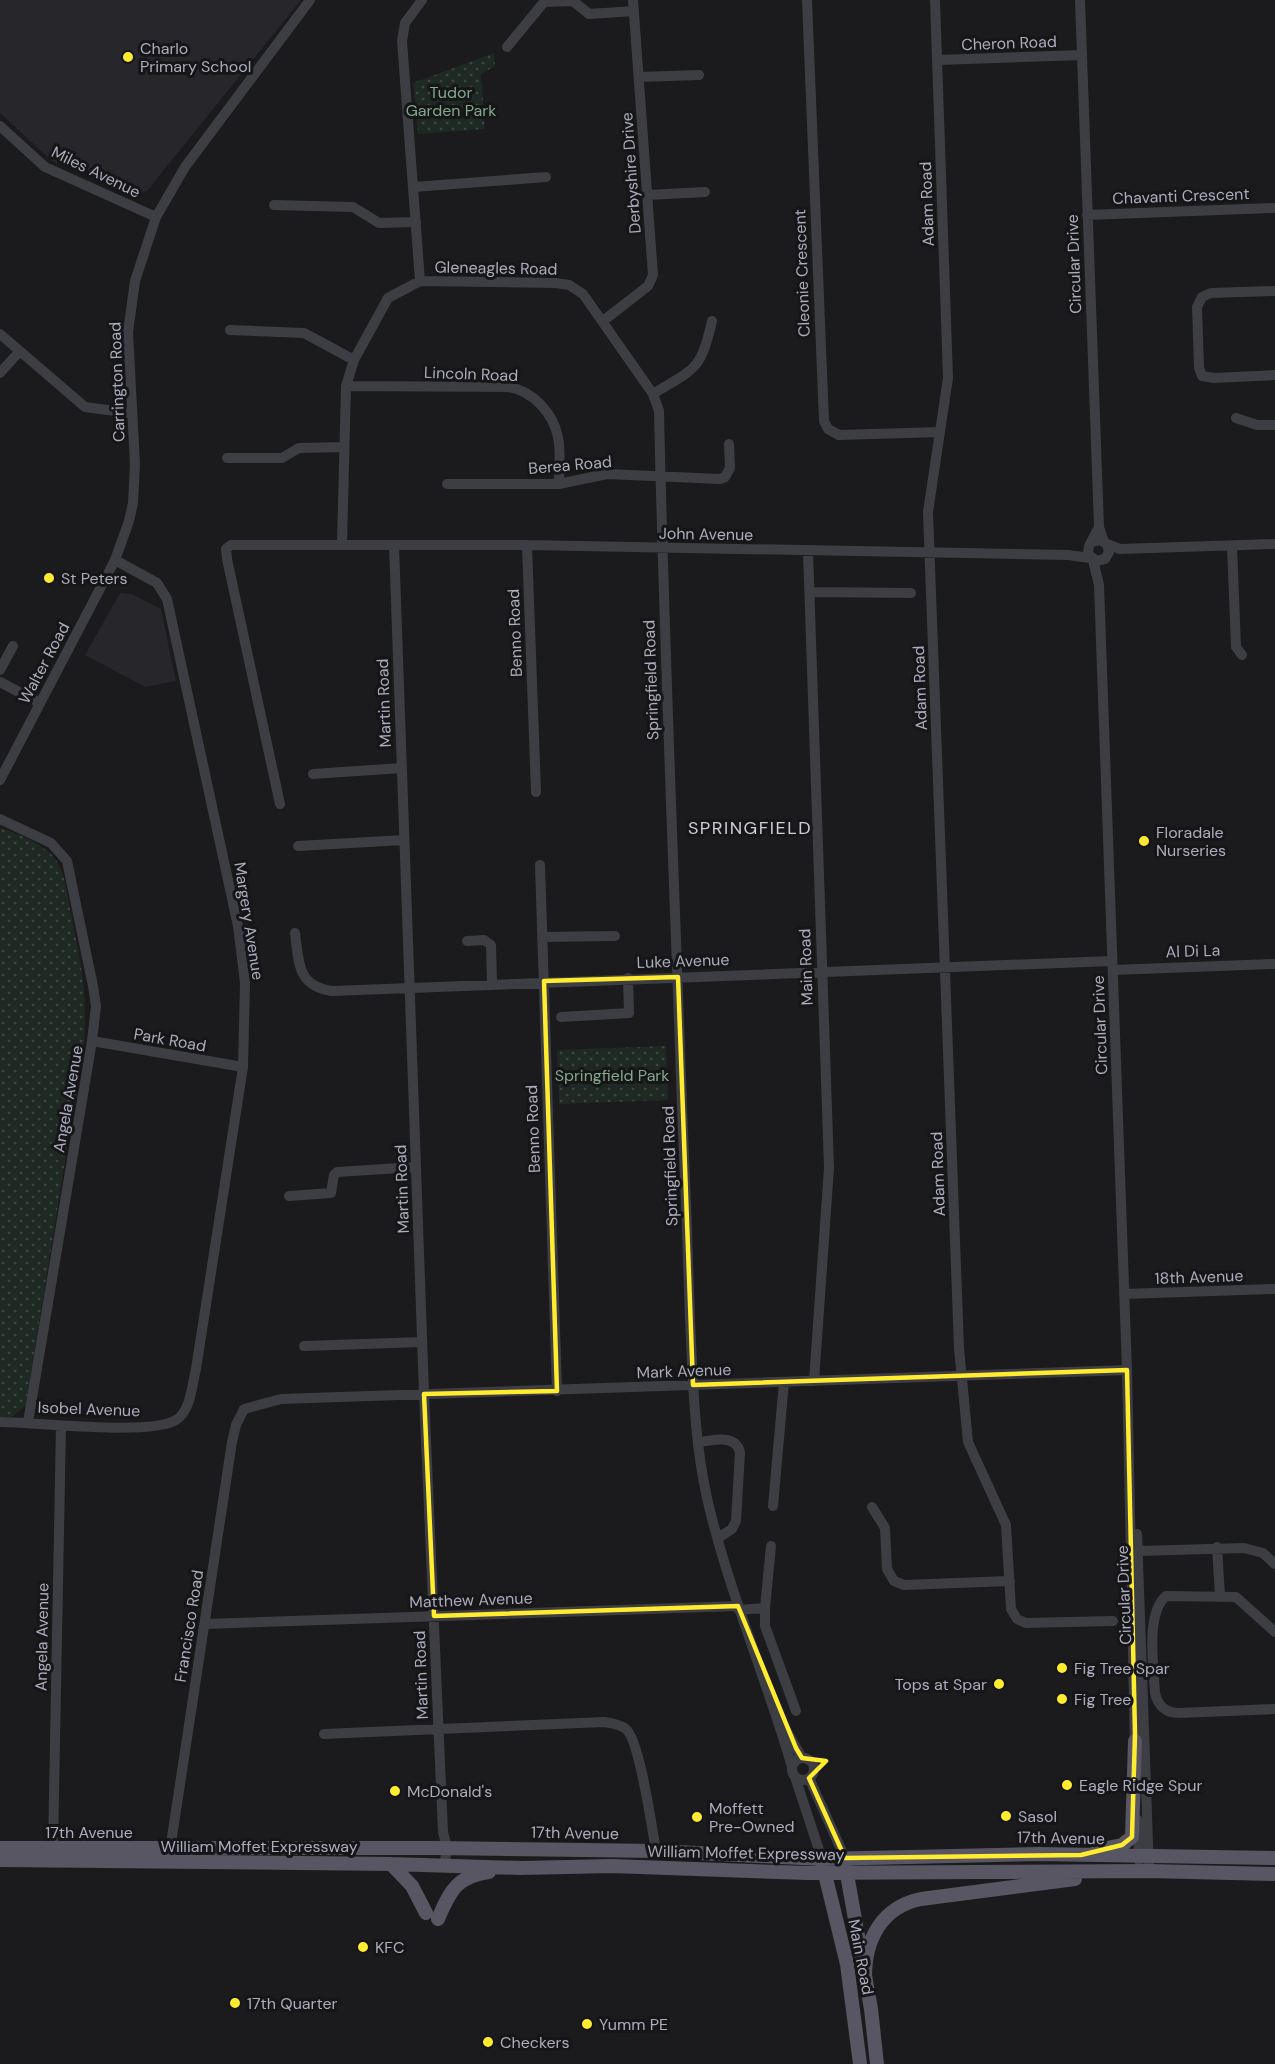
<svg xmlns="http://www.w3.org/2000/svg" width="1275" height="2064" font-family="'DM Sans',sans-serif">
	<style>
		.built { fill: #27262a }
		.park { fill: url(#park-dots) }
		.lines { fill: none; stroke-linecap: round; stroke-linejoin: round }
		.minor { stroke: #3d3d44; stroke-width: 10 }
		.major { stroke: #575662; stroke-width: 14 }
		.marked { fill: none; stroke: #ffec30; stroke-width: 4.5; stroke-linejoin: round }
		.poi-dot { fill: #ffec30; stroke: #161518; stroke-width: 2 }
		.labels { text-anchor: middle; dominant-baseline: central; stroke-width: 6; stroke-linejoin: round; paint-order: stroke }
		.street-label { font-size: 16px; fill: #acadbe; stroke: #161518 }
		.poi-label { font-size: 16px; fill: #acadbe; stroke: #161518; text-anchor: start }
		.park-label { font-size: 16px; fill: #81aa8d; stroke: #161518 }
		.neighbourhood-label { font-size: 18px; letter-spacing: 1.5px; fill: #cdcdd9; stroke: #161518 }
	</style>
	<defs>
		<pattern id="park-dots" width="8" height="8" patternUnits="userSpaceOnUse" patternTransform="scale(1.5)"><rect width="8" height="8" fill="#1f2923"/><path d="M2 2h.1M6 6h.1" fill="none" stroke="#3d4541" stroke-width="1.8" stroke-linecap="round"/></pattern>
	</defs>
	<rect width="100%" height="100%" fill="#1b1a1d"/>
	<path class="built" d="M 0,0 L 301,0 L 147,191 L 138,193 L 52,161 L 0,113 Z
		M 120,593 L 132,594 L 161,609 L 176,681 L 145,687 L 85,655 Z"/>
	<path class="park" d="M 494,53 L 495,66 L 481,74 L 485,129 L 418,134 L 413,83 Z
		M 0,828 C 17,833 46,845 56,860 C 65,873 67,893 70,909 C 80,956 88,994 84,1042 L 26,1405 L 12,1417 L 0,1417 Z
		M 666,1046 L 668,1100 L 559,1104 L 557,1050 Z"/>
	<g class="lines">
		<path class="minor" d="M 807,0 L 824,421 L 828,429 L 839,435 L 940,432
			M 935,0 L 948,378 L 928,512 L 959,1348 L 968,1442 L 1006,1525 L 1011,1609 L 1017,1619 L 1026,1623 L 1113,1621
			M 1080,0 L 1099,527 L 1104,542
			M 507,47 L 544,2 L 573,1 L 589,14 L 634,11
			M 937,60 L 1082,55
			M 639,77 L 699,75
			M 0,126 L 45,167 L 156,217
			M 414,187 L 546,177
			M 648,195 L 705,192
			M 274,205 L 353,207 L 379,223 L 416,222
			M 1087,215 L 1275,208
			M 420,281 L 402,41 L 405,23 L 422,0
			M 1275,291 L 1211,293 L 1202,297 L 1197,307 L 1199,368 L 1202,376 L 1214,378 L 1275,375
			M 603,321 L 648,286 L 653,275 L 633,0
			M 230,330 L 304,333 L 354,360
			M 0,334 L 85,407 L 130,413
			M 0,373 L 19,352
			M 346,386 L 509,387 C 533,391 553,413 558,437 C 561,452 559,469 559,484
			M 653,394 C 695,368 701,371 712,321
			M 1236,418 L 1257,425 L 1275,425
			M 227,458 L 282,458 L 299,448 L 343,447
			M 447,484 L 559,484 L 607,474 L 720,479 L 725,477 L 730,468 L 729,444
			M 1091,542 L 1100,540 L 1107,544 L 1109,552 L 1105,559 L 1096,561 L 1088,554 L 1089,546 L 1099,527
			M 342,544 L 346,386 L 354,360 L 388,298 L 420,281 L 556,283 L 569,285 L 583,294 L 653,394 L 659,411 C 664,643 674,874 682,1106 C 685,1177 688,1249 690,1320 C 693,1379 694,1440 707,1498 C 728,1590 766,1677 792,1767
			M 1107,544 L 1120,549 L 1275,544
			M 394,545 L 424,1394 L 443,1832 L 447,1848 L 444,1866
			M 527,545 L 536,792
			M 1232,546 L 1236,647 L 1242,655
			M 808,552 L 829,1168 L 814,1381
			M 1093,560 L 1099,585 L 1127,1370 L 1135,1748
			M 810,592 L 911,593
			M 0,670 L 13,646
			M 0,682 L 40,703
			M 313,774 L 402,768
			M 0,780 L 115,560 L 129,521 L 133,503 L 135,464 L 128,332 L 135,281 L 156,217 L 185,167 L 310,0
			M 280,804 L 227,559 L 226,549 L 231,545 L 527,545 L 1068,555 L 1090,558
			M 0,819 L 51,843 L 67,861 L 93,986 L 96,1006 L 92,1041 L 28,1422
			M 298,846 L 404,840
			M 540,865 L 557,1391
			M 295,933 C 299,963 297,986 332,991 L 1112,961
			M 542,937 L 615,936
			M 467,941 L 484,940 L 491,945 L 492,983
			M 1113,970 L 1275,964
			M 561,1017 L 629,1013 L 628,978
			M 92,1041 L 243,1067
			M 289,1196 L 331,1193 L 334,1175 L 337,1172 L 416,1167
			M 1124,1294 L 1275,1289
			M 304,1346 L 422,1342
			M 0,1422 C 36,1422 150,1436 176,1420 C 191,1411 192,1384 196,1369 L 243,1067 L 245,983 L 238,926 L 167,599 L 157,583 L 115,560
			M 698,1442 C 713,1441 735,1433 740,1452 L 736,1521 L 732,1529 L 718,1538
			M 773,1506 L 784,1382
			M 872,1507 L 885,1528 L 887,1569 L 894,1581 L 904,1585 L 1010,1581
			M 1137,1534 L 1149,1871
			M 1217,1547 L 1220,1596
			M 1138,1551 L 1244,1548 L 1263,1553 L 1275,1564
			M 765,1608 L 765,1626 L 796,1711
			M 739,1610 L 765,1608 L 771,1546
			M 205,1624 L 737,1606
			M 1275,1632 L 1236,1597 L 1166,1596 C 1145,1614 1154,1668 1155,1693 C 1158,1706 1166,1713 1179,1713 L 1275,1709
			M 786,1730 L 802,1758
			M 324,1734 L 604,1722 C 611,1723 620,1724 626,1729 C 640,1741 652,1829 656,1851
			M792 1769a11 11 0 1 1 22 0a11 11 0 1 1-22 0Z
			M 795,1777 L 822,1859
			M 809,1778 L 845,1858
			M 1138,1820 L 1139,1861
			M 53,1848 L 61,1426
			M 170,1850 L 232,1442 L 236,1425 L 244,1409 L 281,1399 L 1127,1370"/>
		<path class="major" d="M 0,1848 L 435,1848 L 656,1851 L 822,1859 L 1039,1854 L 1275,1858
			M 1097,1850 L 1122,1845 L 1132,1837 L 1135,1741
			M 0,1860 L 391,1864 L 521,1868 L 612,1866 L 807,1873 L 1149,1871 L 1275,1874
			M 845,1863 L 871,2009 L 877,2064
			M 391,1864 L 412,1886 L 426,1913
			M 823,1866 L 847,1964 L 860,2064
			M 438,1919 C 450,1891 457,1876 489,1872
			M 865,1977 C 865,1939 882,1907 921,1899 L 1075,1879"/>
	</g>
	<path class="marked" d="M 678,977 L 693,1385 L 1127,1370 L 1135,1734 L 1132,1837 L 1122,1845 L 1081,1855 L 845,1858 L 809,1778 L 826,1761 L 802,1758 L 796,1748 L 738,1606 L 434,1616 L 424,1394 L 557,1391 L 544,981 Z"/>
	<g class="poi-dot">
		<circle cx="128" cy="57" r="6"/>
		<circle cx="49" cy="578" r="6"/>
		<circle cx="1144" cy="841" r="6"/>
		<circle cx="1062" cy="1668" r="6"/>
		<circle cx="999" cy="1684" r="6"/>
		<circle cx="1062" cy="1699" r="6"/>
		<circle cx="1067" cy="1785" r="6"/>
		<circle cx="395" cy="1791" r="6"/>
		<circle cx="1006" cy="1816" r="6"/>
		<circle cx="697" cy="1817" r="6"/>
		<circle cx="363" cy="1947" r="6"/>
		<circle cx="235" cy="2003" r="6"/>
		<circle cx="587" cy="2024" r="6"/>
		<circle cx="488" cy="2042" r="6"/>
	</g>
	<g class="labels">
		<g class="street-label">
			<text transform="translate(1009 43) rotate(-2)">Cheron Road</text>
			<text transform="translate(96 172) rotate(26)">Miles Avenue</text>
			<text transform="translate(631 173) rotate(-94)">Derbyshire Drive</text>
			<text transform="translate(1181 196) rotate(-2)">Chavanti Crescent</text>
			<text transform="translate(927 204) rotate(-92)">Adam Road</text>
			<text transform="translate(1074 264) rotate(-92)">Circular Drive</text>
			<text transform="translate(496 268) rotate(1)">Gleneagles Road</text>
			<text transform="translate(802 273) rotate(-92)">Cleonie Crescent</text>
			<text transform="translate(471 374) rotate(2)">Lincoln Road</text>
			<text transform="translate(117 382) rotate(-92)">Carrington Road</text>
			<text transform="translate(570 465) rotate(-5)">Berea Road</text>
			<text transform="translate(706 534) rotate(1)">John Avenue</text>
			<text transform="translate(515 633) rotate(-92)">Benno Road</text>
			<text transform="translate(44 663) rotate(-62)">Walter Road</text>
			<text transform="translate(651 680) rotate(-92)">Springfield Road</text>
			<text transform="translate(920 688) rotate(-92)">Adam Road</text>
			<text transform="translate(384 703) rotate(-92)">Martin Road</text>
			<text transform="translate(249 921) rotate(81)">Margery Avenue</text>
			<text transform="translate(1193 951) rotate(-2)">Al Di La</text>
			<text transform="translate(683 961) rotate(-2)">Luke Avenue</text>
			<text transform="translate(806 967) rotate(-92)">Main Road</text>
			<text transform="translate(1100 1025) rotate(-92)">Circular Drive</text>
			<text transform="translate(170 1040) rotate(10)">Park Road</text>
			<text transform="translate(68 1099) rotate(-80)">Angela Avenue</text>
			<text transform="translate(533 1129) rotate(-92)">Benno Road</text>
			<text transform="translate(670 1166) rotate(-92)">Springfield Road</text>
			<text transform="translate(938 1174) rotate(-92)">Adam Road</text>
			<text transform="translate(402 1189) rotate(-92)">Martin Road</text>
			<text transform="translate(1199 1277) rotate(-2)">18th Avenue</text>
			<text transform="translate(684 1371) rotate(-2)">Mark Avenue</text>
			<text transform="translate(89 1409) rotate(2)">Isobel Avenue</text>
			<text transform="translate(1124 1595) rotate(-92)">Circular Drive</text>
			<text transform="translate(471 1600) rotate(-2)">Matthew Avenue</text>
			<text transform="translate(189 1626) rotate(-81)">Francisco Road</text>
			<text transform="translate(42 1637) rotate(-89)">Angela Avenue</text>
			<text transform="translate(421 1675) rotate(-92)">Martin Road</text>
			<text x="89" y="1832">17th Avenue</text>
			<text transform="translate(575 1833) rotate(1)">17th Avenue</text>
			<text transform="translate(1061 1838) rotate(1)">17th Avenue</text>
			<text x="259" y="1846">William Moffet Expressway</text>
			<text transform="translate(746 1853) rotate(1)">William Moffet Expressway</text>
			<text transform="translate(861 1957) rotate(79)">Main Road</text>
		</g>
		<g class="poi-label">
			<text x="140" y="48">Charlo<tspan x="140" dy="18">Primary School</tspan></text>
			<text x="61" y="578">St Peters</text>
			<text x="1156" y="832">Floradale<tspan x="1156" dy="18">Nurseries</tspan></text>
			<text x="1074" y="1668">Fig Tree Spar</text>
			<text x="987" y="1684" text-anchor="end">Tops at Spar</text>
			<text x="1074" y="1699">Fig Tree</text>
			<text x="1079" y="1785">Eagle Ridge Spur</text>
			<text x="407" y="1791">McDonald's</text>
			<text x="709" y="1808">Moffett<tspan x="709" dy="18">Pre-Owned</tspan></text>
			<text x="1018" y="1816">Sasol</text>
			<text x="375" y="1947">KFC</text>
			<text x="247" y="2003">17th Quarter</text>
			<text x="599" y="2024">Yumm PE</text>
			<text x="500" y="2042">Checkers</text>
		</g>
		<g class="park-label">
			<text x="451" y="92">Tudor<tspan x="451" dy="18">Garden Park</tspan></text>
			<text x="612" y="1075">Springfield Park</text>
		</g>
		<g class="neighbourhood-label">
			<text x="750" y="828">SPRINGFIELD</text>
		</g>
	</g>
</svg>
